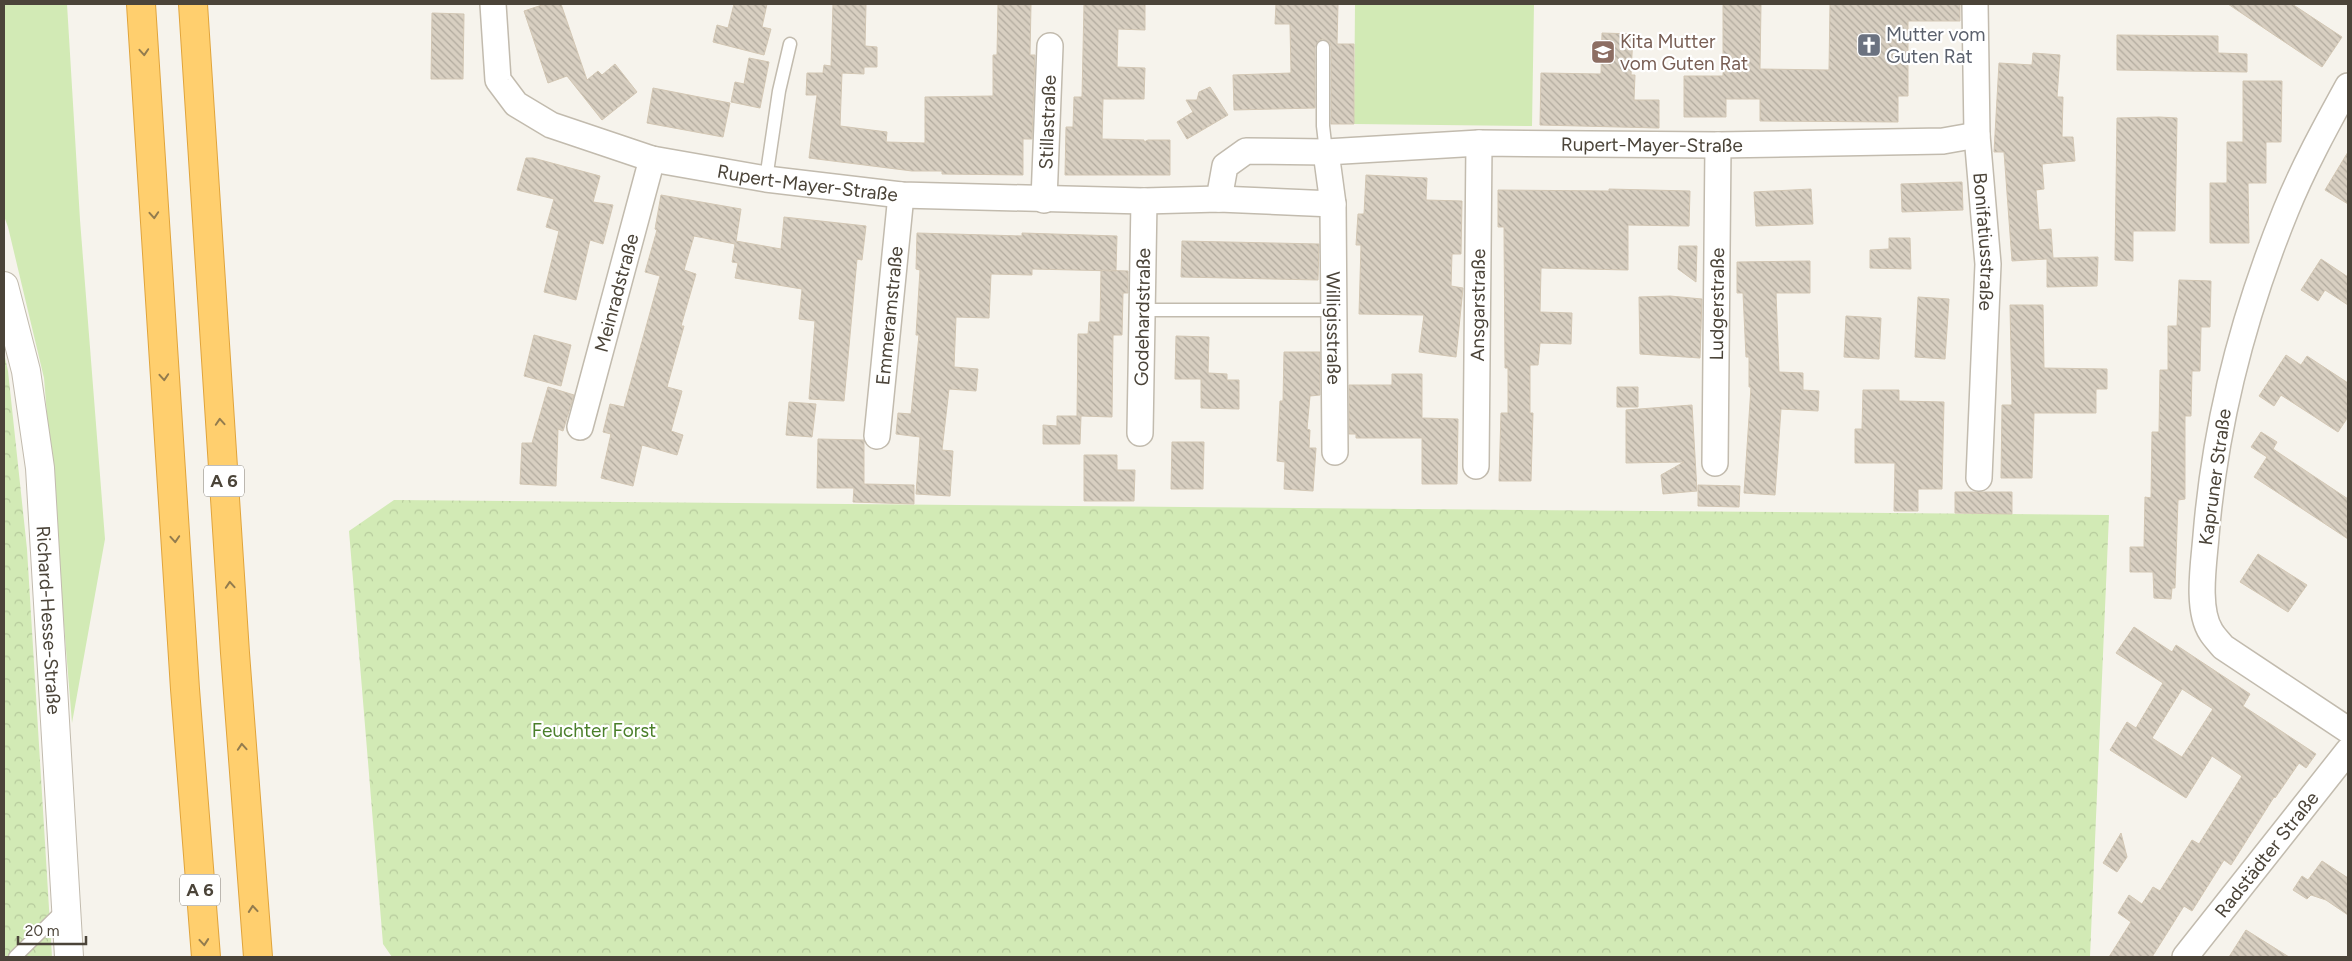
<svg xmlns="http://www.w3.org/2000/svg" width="2352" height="961" font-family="Figtree,sans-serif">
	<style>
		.grass { fill: #d2eab5 }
		.forest { fill: url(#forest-crowns) }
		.building { fill: url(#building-back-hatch); stroke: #d3c7b4; fill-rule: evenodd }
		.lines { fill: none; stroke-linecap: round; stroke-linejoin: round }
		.service-casing { stroke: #c2bbae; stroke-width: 15 }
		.minor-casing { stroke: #c2bbae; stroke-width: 28 }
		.tertiary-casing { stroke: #c2bbae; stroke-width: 30 }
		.motorway-casing { stroke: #e0a43c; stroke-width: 30 }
		.service { stroke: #fff; stroke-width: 12 }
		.minor { stroke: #fff; stroke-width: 25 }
		.tertiary { stroke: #fff; stroke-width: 28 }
		.motorway { stroke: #ffcf6e; stroke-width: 28 }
		.oneway { stroke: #937c4e }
		.labels { text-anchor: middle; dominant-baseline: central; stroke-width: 4.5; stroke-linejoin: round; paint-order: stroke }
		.shield { fill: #fff; stroke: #817c74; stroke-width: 1 }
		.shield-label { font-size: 18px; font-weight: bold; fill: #4b4439 }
		.worship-label { font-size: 19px; fill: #5b616d; stroke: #fff; text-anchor: start }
		.education-label { font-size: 19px; fill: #785e54; stroke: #fff; text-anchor: start }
		.street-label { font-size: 19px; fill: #4b4439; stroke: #fff }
		.park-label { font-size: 19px; fill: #4a7f2a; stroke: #fff }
	</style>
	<defs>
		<pattern id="forest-crowns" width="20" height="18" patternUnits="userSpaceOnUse" patternTransform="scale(1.25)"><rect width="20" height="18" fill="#d2eab5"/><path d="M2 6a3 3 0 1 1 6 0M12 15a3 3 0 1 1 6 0" fill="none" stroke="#b6ca9c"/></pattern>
		<pattern id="building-back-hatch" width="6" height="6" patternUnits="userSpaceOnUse" patternTransform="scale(1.25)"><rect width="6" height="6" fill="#d8cfc1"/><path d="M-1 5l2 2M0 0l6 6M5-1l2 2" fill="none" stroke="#b1aa9e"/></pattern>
	</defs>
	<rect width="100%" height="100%" fill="#f6f3ec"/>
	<path class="grass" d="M 4,4 L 67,4 L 80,220 L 105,539 L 72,723 L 44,378 L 8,227 L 4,216 Z
		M 1355,4 L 1534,4 L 1532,126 L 1354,124 Z"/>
	<path class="forest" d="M 4,353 L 8,371 L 27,549 L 52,957 L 4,957 Z
		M 394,500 L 2109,515 L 2090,957 L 392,957 L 383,944 L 349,531 Z"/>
	<path class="building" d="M 545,4 L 561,4 L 587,80 L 598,71 L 602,75 L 615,64 L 637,92 L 602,120 L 567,76 L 548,83 L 524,11 Z
		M 734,4 L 767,4 L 762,27 L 771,29 L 764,55 L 713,42 L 717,25 L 728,28 Z
		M 833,4 L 866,4 L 865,46 L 877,47 L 877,67 L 864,67 L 864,74 L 842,73 L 840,126 L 887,132 L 886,142 L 925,143 L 925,97 L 993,96 L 993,55 L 997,55 L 998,4 L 1031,4 L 1030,55 L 1035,55 L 1032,139 L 1023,139 L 1023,175 L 942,174 L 942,171 L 912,171 L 809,158 L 817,95 L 806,95 L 807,73 L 823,73 L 824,65 L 831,66 Z
		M 1084,4 L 1145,4 L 1145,30 L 1118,29 L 1117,67 L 1145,68 L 1144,99 L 1103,99 L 1102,139 L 1144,140 L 1144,142 L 1148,140 L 1170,140 L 1170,175 L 1065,175 L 1066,127 L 1073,127 L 1074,97 L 1082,97 Z
		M 1276,4 L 1338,4 L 1337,44 L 1354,44 L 1354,124 L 1331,124 L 1331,47 L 1330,43 L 1323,39 L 1319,40 L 1315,47 L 1315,108 L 1234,110 L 1233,75 L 1291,73 L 1290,24 L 1275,24 Z
		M 1723,4 L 1761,4 L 1760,69 L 1829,70 L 1830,4 L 1960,4 L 1960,21 L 1908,21 L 1908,96 L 1898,96 L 1898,122 L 1760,121 L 1760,99 L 1726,99 L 1726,117 L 1684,117 L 1684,76 L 1723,76 Z
		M 2228,4 L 2292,4 L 2342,37 L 2322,67 Z
		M 432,13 L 464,14 L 463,79 L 431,79 Z
		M 1602,33 L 1633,34 L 1631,75 L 1635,75 L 1634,100 L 1659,100 L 1659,128 L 1540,125 L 1541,73 L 1601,74 Z
		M 2117,35 L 2218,36 L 2218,53 L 2247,54 L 2247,72 L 2117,70 Z
		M 2033,53 L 2060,55 L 2057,97 L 2063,97 L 2062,137 L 2073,137 L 2075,161 L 2042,164 L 2044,189 L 2036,190 L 2039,230 L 2051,229 L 2053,258 L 2098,257 L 2097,286 L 2047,287 L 2047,259 L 2012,261 L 2004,152 L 1994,152 L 1999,63 L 2032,65 Z
		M 749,58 L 769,62 L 760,108 L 731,102 L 735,82 L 744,84 Z
		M 2243,81 L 2282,81 L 2281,142 L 2266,142 L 2266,183 L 2248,183 L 2249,243 L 2210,243 L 2210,183 L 2227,183 L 2227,142 L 2243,142 Z
		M 1210,87 L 1228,115 L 1187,139 L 1177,122 L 1193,112 L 1186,100 L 1197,100 L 1199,92 Z
		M 653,88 L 730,103 L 723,137 L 647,123 Z
		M 2159,117 L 2177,118 L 2175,231 L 2133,231 L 2133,261 L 2115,260 L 2117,118 Z
		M 2348,152 L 2348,204 L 2325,190 Z
		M 526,158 L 533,158 L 600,176 L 593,202 L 613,205 L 603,244 L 590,240 L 576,300 L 544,292 L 559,231 L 546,227 L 554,199 L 517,190 Z
		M 1366,175 L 1427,178 L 1426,200 L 1462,201 L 1461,254 L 1452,254 L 1451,286 L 1463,288 L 1456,357 L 1419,352 L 1424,315 L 1359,314 L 1361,245 L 1356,245 L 1358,214 L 1364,214 Z
		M 1962,182 L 1963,210 L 1902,212 L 1901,184 Z
		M 1609,189 L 1690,191 L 1689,226 L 1628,225 L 1628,270 L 1541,268 L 1540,312 L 1572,313 L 1571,344 L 1540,343 L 1538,365 L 1530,365 L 1530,413 L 1533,413 L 1531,481 L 1499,481 L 1501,413 L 1508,413 L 1508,368 L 1505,368 L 1504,227 L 1498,227 L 1498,190 L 1609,191 Z
		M 1811,189 L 1813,224 L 1756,226 L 1754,192 Z
		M 661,195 L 741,209 L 736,241 L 781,249 L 784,217 L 866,226 L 862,260 L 857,259 L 844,401 L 809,399 L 815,321 L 799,319 L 802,289 L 735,278 L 738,263 L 732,262 L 735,244 L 694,236 L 684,270 L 696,274 L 681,326 L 684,326 L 667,387 L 682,391 L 671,431 L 683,435 L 677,455 L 642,445 L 633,486 L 601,478 L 611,434 L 603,432 L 610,404 L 624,407 L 660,276 L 645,272 L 657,230 L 655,229 Z
		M 917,233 L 1022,236 L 1022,233 L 1117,236 L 1116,271 L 1032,269 L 1032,275 L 991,274 L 989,318 L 956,317 L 954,367 L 978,369 L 976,391 L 949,389 L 942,450 L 953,451 L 950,496 L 916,494 L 920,437 L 896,434 L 898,413 L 911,414 L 919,335 L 916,335 L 920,270 L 916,269 Z
		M 1889,238 L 1910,238 L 1911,269 L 1870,268 L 1870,250 L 1889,249 Z
		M 1182,241 L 1319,244 L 1318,280 L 1181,277 Z
		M 1679,246 L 1697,246 L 1696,282 L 1678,269 Z
		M 2321,259 L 2348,277 L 2348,305 L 2325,290 L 2318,301 L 2301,290 Z
		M 1810,261 L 1810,293 L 1776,293 L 1779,372 L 1803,373 L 1803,390 L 1819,391 L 1818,411 L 1781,409 L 1775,495 L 1744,493 L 1751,387 L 1749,387 L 1749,357 L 1746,357 L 1743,293 L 1737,293 L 1737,262 Z
		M 1101,270 L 1128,271 L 1128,293 L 1123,293 L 1122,335 L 1113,335 L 1112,417 L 1081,416 L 1080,444 L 1043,444 L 1043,425 L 1057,426 L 1057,416 L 1077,416 L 1078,334 L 1088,334 L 1089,322 L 1100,322 Z
		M 2179,280 L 2211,281 L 2210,327 L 2201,327 L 2200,371 L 2192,371 L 2191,416 L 2185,416 L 2185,499 L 2178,500 L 2175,588 L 2172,588 L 2171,599 L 2154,598 L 2153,572 L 2130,572 L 2130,547 L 2144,547 L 2145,497 L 2151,498 L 2152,432 L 2159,432 L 2160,370 L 2168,370 L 2168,326 L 2177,326 Z
		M 1670,296 L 1702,299 L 1700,358 L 1640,354 L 1639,297 Z
		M 1918,297 L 1949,299 L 1945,359 L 1915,357 Z
		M 2010,305 L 2043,305 L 2044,368 L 2107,369 L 2107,389 L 2096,389 L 2096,413 L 2034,413 L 2032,478 L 2001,478 L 2002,405 L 2012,405 Z
		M 1846,316 L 1881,318 L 1879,359 L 1844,357 Z
		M 534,335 L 571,345 L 561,386 L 524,376 Z
		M 1176,336 L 1209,337 L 1208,373 L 1227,374 L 1227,380 L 1239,380 L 1239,409 L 1201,408 L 1201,379 L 1175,379 Z
		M 1284,352 L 1320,352 L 1320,395 L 1310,396 L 1307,429 L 1310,430 L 1309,448 L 1316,448 L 1313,491 L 1284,489 L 1285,462 L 1277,461 L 1280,401 L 1283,401 Z
		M 2286,355 L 2301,365 L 2307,356 L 2348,383 L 2348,417 L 2338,432 L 2281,395 L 2274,406 L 2259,396 Z
		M 1392,374 L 1422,374 L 1422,418 L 1458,419 L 1457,484 L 1422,484 L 1422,438 L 1356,438 L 1356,434 L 1349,434 L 1349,385 L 1392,385 Z
		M 548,387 L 574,395 L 563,431 L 558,429 L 556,486 L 520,484 L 522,443 L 532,443 Z
		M 1617,387 L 1638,387 L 1638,407 L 1617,407 Z
		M 1863,390 L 1899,390 L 1899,401 L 1944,402 L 1942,489 L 1918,489 L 1918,511 L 1894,511 L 1895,463 L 1855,463 L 1855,429 L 1862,429 Z
		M 789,402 L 816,404 L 812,437 L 786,435 Z
		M 1692,405 L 1697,491 L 1663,494 L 1661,475 L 1684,462 L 1626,463 L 1626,410 Z
		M 2261,432 L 2277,442 L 2273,449 L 2348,499 L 2348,539 L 2254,477 L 2267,457 L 2251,447 Z
		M 818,439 L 864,440 L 864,484 L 914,485 L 914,504 L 853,502 L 854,488 L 817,488 Z
		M 1172,442 L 1204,442 L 1203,489 L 1171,489 Z
		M 1084,455 L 1117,455 L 1117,470 L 1135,470 L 1134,501 L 1084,501 Z
		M 1698,485 L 1740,486 L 1739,507 L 1698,506 Z
		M 1955,492 L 2012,492 L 2012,514 L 1955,513 Z
		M 2258,554 L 2307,585 L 2288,612 L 2240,582 Z
		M 2134,627 L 2172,652 L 2176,645 L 2250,694 L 2243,706 L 2316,754 L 2306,768 L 2299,763 L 2275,798 L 2274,797 L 2231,865 L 2224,860 L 2192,911 L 2184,906 L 2152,957 L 2109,957 L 2131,922 L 2118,913 L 2129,895 L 2142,904 L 2153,887 L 2160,891 L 2192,840 L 2199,844 L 2242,776 L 2212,756 L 2186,798 L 2110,750 L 2127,722 L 2136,728 L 2163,683 L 2116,653 ZM 2182,689 L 2213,709 L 2182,757 L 2152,738 Z
		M 2121,833 L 2127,857 L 2117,872 L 2103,863 Z
		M 2322,861 L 2348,878 L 2348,915 L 2326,900 L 2311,895 L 2307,899 L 2293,890 L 2302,876 L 2308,880 Z
		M 2246,930 L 2289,957 L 2229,957 Z"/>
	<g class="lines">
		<defs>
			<path id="service" d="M 1323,47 L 1323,126 L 1326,152
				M 766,179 L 779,91 L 790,44
				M 1142,310 L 1334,310
				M 15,957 L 65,908"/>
			<g id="minor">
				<path id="s1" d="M 493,4 L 498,80 L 516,104 L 551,125 L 652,159 L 766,179 L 901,195 L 1144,201 L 1219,199 L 1333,204 L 1326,152 L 1479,143 L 1718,145 L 1943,141 L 1977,135"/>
				<path id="s2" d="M 1975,4 L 1977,135 L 1988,264 L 1979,478"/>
				<path d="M 2348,86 C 2326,126 2303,168 2286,210 C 2244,313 2215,425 2206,536 C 2204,562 2196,609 2211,632 C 2214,637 2219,642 2223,647 L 2348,730"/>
				<path d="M 1219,199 L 1225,166 L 1246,151 L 1326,152"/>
				<path id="s3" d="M 1044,200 L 1050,46"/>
				<path id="s4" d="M 1333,204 L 1335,452"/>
				<path id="s5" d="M 580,427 L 652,159"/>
				<path id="s6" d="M 1140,433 L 1144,201"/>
				<path id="s7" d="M 877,436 L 901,195"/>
				<path id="s8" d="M 1715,463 L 1718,145"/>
				<path id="s9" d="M 1476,466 L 1479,143"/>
				<path id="s10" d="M 2185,957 L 2348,751"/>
			</g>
			<g id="tertiary">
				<path id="s11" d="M 4,286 L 26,371 L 40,468 L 69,957"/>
			</g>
			<path id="motorway" d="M 141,4 L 185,689 L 206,957
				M 193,4 L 235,653 L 258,957"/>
		</defs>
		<use href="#service" class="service-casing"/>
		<use href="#minor" class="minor-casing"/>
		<use href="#tertiary" class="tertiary-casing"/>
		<use href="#motorway" class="motorway-casing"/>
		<use href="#service" class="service"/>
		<use href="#minor" class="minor"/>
		<use href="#tertiary" class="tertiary"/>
		<use href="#motorway" class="motorway"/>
	</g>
	<defs><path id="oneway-chevron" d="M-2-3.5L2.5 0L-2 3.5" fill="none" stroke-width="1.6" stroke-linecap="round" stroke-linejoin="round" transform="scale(1.25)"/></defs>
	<g class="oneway">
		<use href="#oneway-chevron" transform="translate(144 52) rotate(86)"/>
		<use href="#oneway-chevron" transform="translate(154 215) rotate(86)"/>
		<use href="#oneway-chevron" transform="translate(164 377) rotate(86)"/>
		<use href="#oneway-chevron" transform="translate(220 422) rotate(-94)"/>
		<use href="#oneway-chevron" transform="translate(175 539) rotate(86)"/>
		<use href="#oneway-chevron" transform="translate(230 585) rotate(-94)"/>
		<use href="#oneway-chevron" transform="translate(242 747) rotate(-94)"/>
		<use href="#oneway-chevron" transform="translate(253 909) rotate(-95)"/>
		<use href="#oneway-chevron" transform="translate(204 942) rotate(85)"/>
	</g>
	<defs>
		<symbol id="church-square" viewBox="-11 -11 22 22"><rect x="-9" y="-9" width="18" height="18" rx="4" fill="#6b7280" stroke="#fff"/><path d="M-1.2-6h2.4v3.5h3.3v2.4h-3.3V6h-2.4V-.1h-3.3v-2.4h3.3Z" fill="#fff"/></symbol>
		<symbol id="school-square" viewBox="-11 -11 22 22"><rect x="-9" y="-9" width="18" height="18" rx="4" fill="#8d6e63" stroke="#fff"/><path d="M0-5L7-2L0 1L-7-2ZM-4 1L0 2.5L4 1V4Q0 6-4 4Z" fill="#fff"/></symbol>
	</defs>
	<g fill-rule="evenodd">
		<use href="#church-square" x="1855" y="31" width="28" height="28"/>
		<use href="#school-square" x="1589" y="38" width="28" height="28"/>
	</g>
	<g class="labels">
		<g class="shield">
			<rect x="204" y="465.5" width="40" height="31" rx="4"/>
			<rect x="180" y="874.5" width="40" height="31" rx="4"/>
		</g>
		<g class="shield-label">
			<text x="224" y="481">A 6</text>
			<text x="200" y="890">A 6</text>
		</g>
		<g class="worship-label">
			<text x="1886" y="34">Mutter vom<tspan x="1886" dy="22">Guten Rat</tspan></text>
		</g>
		<g class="education-label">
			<text x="1620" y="41">Kita Mutter<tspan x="1620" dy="22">vom Guten Rat</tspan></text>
		</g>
		<g class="street-label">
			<text stroke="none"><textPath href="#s3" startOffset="78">Stillastraße</textPath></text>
			<text stroke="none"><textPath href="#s1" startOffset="1316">Rupert-Mayer-Straße</textPath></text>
			<text stroke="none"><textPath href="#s1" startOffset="411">Rupert-Mayer-Straße</textPath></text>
			<text stroke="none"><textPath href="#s2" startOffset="238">Bonifatiusstraße</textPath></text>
			<text stroke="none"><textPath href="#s5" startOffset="139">Meinradstraße</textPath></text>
			<text stroke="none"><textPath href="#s9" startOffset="161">Ansgarstraße</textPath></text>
			<text stroke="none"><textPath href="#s8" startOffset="159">Ludgerstraße</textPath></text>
			<text stroke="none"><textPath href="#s7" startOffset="121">Emmeramstraße</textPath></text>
			<text stroke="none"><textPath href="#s6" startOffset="116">Godehardstraße</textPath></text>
			<text stroke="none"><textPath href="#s4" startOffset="124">Willigisstraße</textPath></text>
			<text transform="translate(2215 477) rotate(-82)">Kapruner Straße</text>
			<text stroke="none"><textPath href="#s11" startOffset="338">Richard-Hesse-Straße</textPath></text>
			<text stroke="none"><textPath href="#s10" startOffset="131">Radstädter Straße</textPath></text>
		</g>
		<g class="park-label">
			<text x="594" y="730">Feuchter Forst</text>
		</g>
	</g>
	<rect width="2352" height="961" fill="none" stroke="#4b4439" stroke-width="10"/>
	<path d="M18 936v8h68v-8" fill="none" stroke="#4b4439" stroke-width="2.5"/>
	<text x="25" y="936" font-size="15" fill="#4b4439" stroke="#ffffff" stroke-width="4" paint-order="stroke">20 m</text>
</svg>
